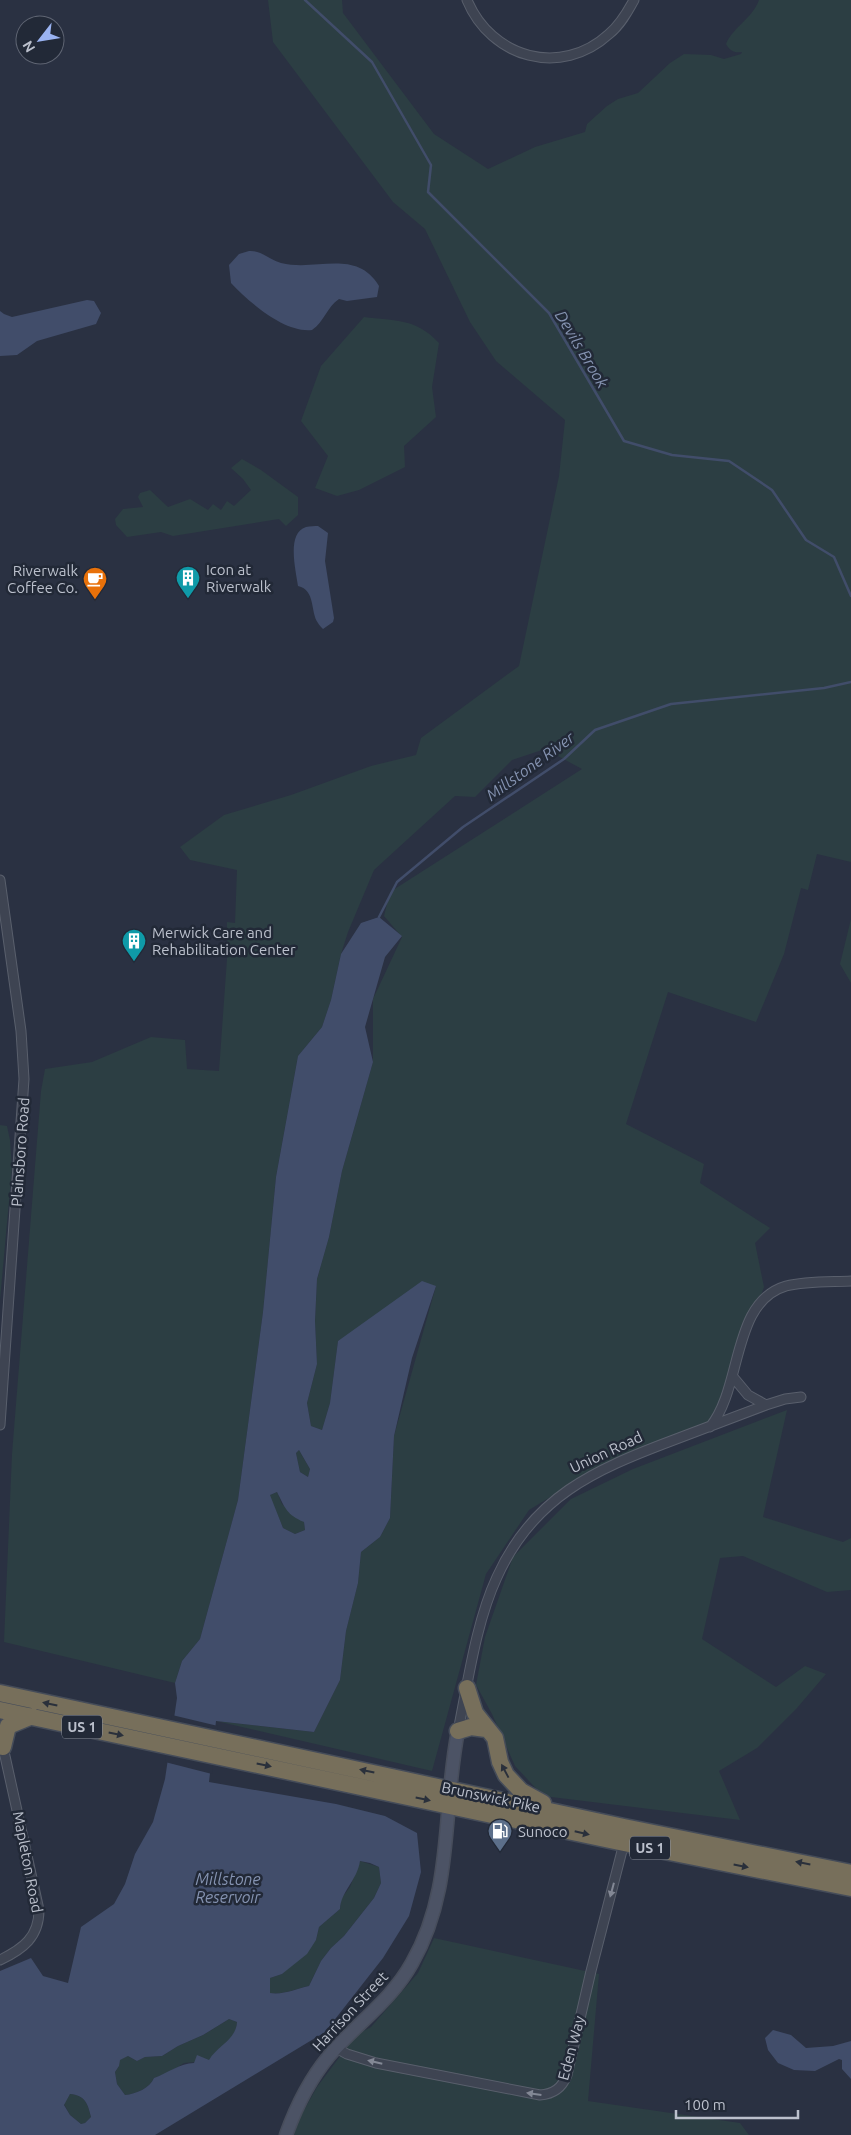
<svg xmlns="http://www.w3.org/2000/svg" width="851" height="2135" font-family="Ubuntu,sans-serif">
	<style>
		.green { fill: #2c3e43 }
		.water { fill: #414d6a; fill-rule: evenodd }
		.pier { fill: #2a3142 }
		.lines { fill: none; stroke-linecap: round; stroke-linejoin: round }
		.stream { stroke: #414d6a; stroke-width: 2.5 }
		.street-casing { stroke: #595f6c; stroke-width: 11 }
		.secondary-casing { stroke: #474d5b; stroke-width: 15 }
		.highway-casing { stroke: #454c59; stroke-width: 19 }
		.street { stroke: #3e4452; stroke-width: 9 }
		.secondary { stroke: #4c5365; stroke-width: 12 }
		.highway { stroke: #776f5b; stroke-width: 16 }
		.oneway { fill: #2a303b }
		.oneway2 { fill: #838895 }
		.labels { text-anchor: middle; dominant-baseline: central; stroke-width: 5; stroke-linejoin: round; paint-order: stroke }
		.shield { fill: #222937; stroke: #8d939f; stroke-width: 1 }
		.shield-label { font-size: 14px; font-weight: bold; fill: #bbc0cc }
		.poi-label { font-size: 15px; fill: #bbc0cc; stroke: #222937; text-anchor: start }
		.street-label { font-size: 15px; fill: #bbc0cc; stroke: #222937 }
		.water-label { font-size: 16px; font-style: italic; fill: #8593b1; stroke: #222937 }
	</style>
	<rect width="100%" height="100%" fill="#2a3142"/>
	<path class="green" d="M 268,0 L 342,0 L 343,13 L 434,134 L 488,169 L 535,147 L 585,132 L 587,124 L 607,106 L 618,99 L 638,93 L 670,63 L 684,54 L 711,55 L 724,59 L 741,54 L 742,52 C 734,53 730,51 726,44 C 733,27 752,19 759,0 L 851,0 L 851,862 L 817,854 L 808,890 L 801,888 L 784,954 L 756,1022 L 668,992 L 626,1124 L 704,1164 L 700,1183 L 770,1228 L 755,1243 L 764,1287 L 716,1423 L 580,1479 L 529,1510 L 486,1574 L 432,1771 L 216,1721 L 314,1732 L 340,1680 L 346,1631 L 358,1583 L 361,1552 L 380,1537 L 390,1518 L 394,1436 L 436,1286 L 338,1341 L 330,1403 L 322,1430 L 311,1426 L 307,1403 L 317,1364 L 315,1321 L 317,1279 L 329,1237 L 342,1171 L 373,1062 L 373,999 L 402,937 L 384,916 L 390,892 L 582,769 L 545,749 L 512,760 L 475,797 L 455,796 L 374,870 L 348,932 L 341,954 L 331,1000 L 322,1027 L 298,1056 L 276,1177 L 263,1312 L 238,1500 L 200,1639 L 182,1661 L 175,1683 L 4,1642 L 12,1454 L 41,1091 L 45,1069 L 92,1062 L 151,1037 L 185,1040 L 187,1069 L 219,1071 L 227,959 L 227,922 L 235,923 L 237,870 L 190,860 L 180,847 L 224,815 L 291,795 L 371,766 L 416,755 L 421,738 L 519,666 L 559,476 L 565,420 L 496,361 L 470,322 L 425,229 L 393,202 L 273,42 Z
		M 364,317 C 395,321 416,318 439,343 L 432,387 L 436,417 L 404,446 L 405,467 L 359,490 L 337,496 L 315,488 L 328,456 L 301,421 L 321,366 Z
		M 242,459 L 261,470 L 298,497 L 298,515 L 286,526 L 279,519 L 173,536 L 161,532 L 127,537 L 116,525 L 115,519 L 123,509 L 143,507 L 138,497 L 140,493 L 150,490 L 168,507 L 190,499 L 208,510 L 213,504 L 221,510 L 227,501 L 234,506 L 251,490 L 243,479 L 231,468 Z
		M 851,919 L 851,983 L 840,964 Z
		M 0,1125 L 7,1126 L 10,1140 L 12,1168 L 0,1300 Z
		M 787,1410 L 763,1517 L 843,1542 L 851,1538 L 851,1590 L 827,1592 L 743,1556 L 720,1558 L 702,1639 L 776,1687 L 805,1666 L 826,1674 L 797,1708 L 757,1748 L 719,1771 L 740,1820 L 543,1796 L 515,1766 L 492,1714 L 476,1685 L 485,1637 L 513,1557 L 571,1499 L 633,1469 Z
		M 299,1450 L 310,1469 L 308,1477 L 300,1472 L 296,1453 Z
		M 277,1492 L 282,1504 L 304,1522 L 305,1530 L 295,1534 L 283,1528 L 269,1495 Z
		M 360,1861 L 379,1867 L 381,1883 L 374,1898 L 344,1936 L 331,1948 L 321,1961 L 309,1986 C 295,1989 283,1995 270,1993 L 270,1978 L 282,1974 L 316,1940 L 319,1927 L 340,1909 L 341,1899 L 350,1887 Z
		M 434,1938 L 599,1974 L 588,2101 L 740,2123 L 749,2135 L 294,2135 L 300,2117 L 317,2087 L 356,2035 L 371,2027 L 418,1973 Z
		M 229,2019 L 237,2022 C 237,2040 218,2046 209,2061 L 184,2063 L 168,2073 L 154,2078 C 150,2088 136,2094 125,2095 L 117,2084 L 115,2072 L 119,2066 L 119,2060 L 128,2056 L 137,2061 L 145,2057 L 162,2056 L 178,2046 L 203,2035 Z
		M 70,2094 C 85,2095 88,2104 91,2117 L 85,2123 L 81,2124 L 70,2115 L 64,2104 Z"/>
	<path class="water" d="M 249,251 C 261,250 270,260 281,263 C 316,272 356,248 379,286 L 377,297 L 347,301 L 339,299 C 327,307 324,322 312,330 C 284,333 249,302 231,283 L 229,265 L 239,254 Z
		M 87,300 L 94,301 L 101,313 L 96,324 L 37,341 L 17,355 L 0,356 L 0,311 L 4,314 L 12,317 Z
		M 318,526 L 328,533 L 325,561 L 334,618 L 333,622 L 323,629 C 321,627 319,625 318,623 C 310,612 316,590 298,586 C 296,571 286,533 306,527 C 310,526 315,526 318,526 Z
		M 379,917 L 402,936 L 385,957 L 365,1027 L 373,1062 L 342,1171 L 329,1237 L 317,1279 L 315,1321 L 317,1364 L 307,1403 L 311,1426 L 322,1430 L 330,1403 L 338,1341 L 422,1281 L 436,1286 L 412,1358 L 394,1436 L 390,1518 L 380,1537 L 361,1552 L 358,1583 L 346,1631 L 340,1680 L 314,1732 L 216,1721 L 209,1782 L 336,1804 L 385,1816 L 417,1833 L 421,1872 L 409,1916 L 383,1958 L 325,2032 L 155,2135 L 0,2135 L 0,1971 L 31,1958 L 43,1976 L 68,1983 L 81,1927 L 114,1904 L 125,1884 L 135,1854 L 153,1822 L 165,1779 L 177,1698 L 175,1683 L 182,1661 L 200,1639 L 238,1500 L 263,1312 L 276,1177 L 298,1056 L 322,1027 L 331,1000 L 341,954 L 361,923 ZM 299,1450 L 310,1469 L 308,1477 L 300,1472 L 296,1453 ZM 277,1492 C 285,1508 287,1515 304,1522 L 305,1530 L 295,1534 L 283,1528 L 270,1495 ZM 360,1861 L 370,1863 L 379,1867 L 381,1883 L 374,1898 L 344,1936 L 331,1948 L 321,1961 L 309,1986 C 295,1989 284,1995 270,1993 L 270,1978 L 282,1974 L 307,1954 L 316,1940 L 319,1927 L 340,1909 C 341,1891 357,1881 360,1861 ZM 229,2019 L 237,2022 C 236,2040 218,2045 209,2060 L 197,2055 L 194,2063 C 180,2063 168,2073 154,2078 C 150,2088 136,2094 125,2095 L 117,2084 L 115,2072 L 119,2066 L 120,2060 L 128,2056 L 137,2061 L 145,2057 L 162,2056 L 178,2046 L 203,2035 ZM 70,2094 C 85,2095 88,2104 91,2117 L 85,2123 L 81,2124 L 70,2115 L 64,2105 Z
		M 773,2030 L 791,2035 L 806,2048 L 833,2046 L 851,2041 L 851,2079 L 842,2069 L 842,2060 L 839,2059 L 815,2071 L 794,2070 L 778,2063 L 768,2050 L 765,2038 Z"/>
	<path class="pier" d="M 172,1715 L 218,1726 L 212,1774 L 165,1762 Z"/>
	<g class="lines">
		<path class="stream" d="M 305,0 L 372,62 L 431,165 L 428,192 L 549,313 L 624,441 L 672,455 L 729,461 L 772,490 L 806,540 L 834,557 L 851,596
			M 379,917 L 397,882 L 463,827 L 564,759 L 595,730 L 671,704 L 824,688 L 851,682"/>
		<defs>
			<path id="street" d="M 467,0 C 491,58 561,78 609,34 C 620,25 627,13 634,0
				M 0,880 L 21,1031 L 24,1079 L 0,1425
				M 733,1377 L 748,1395 L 766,1405
				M 710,1427 C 743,1387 731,1302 786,1286 C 806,1281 830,1282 851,1281
				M 458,1731 C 468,1682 476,1622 497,1577 C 533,1497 594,1470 671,1441 C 703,1429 734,1417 766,1405 L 785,1399 L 801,1397
				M 0,1960 C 23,1949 39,1937 39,1910 L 3,1747
				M 336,2048 L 347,2054 L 376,2063 L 540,2095 C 554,2094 562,2088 567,2075 L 591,1971 L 624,1843"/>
			<path id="secondary" d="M 286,2135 C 296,2107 310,2079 329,2056 C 357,2023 391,2001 412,1963 C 454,1890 442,1811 458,1731"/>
			<path id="highway" d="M 467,1688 L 475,1713 L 495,1738 L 500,1762 L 506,1775 L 521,1791 L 543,1803
				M 0,1693 L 624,1827 L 851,1873
				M 0,1710 L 624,1843 L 851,1888
				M 458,1731 L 471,1727 L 486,1729
				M 3,1747 L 8,1726 L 32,1716"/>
		</defs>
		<use href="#street" class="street-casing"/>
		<use href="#secondary" class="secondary-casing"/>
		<use href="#highway" class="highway-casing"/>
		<use href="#street" class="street"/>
		<use href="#secondary" class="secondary"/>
		<use href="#highway" class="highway"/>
	</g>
	<defs><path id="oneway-solid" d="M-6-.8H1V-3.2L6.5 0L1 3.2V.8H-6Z" transform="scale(1.25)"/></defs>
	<g class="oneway">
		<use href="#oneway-solid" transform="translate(50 1704) rotate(-168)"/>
		<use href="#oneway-solid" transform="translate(116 1734) rotate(12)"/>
		<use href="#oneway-solid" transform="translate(264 1765) rotate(12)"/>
		<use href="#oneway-solid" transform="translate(367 1771) rotate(-168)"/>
		<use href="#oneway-solid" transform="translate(505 1771) rotate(-118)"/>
		<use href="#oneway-solid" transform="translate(423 1799) rotate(12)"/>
		<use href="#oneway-solid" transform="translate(582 1833) rotate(13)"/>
		<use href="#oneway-solid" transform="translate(803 1863) rotate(-169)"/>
		<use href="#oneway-solid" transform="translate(741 1866) rotate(11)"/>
	</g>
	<g class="oneway2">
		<use href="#oneway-solid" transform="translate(612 1890) rotate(105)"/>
		<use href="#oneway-solid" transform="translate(375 2062) rotate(-167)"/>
		<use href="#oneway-solid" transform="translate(534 2094) rotate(-172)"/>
	</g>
	<defs>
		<symbol id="building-pin" viewBox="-11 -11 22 30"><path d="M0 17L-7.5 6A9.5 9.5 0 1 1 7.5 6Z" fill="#0f9aa8" stroke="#222937"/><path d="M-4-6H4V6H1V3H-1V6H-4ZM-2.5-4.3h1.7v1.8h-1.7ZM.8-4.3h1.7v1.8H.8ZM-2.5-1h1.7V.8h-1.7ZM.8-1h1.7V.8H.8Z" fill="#fff"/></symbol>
		<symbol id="cafe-pin" viewBox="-11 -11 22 30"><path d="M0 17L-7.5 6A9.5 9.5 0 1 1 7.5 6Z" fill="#e8710a" stroke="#222937"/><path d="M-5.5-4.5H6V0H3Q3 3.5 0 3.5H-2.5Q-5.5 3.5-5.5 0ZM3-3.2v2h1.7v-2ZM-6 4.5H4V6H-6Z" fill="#fff"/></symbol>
		<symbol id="fuel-pin" viewBox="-11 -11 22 30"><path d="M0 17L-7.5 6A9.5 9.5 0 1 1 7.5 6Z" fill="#5c6f8a" stroke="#222937"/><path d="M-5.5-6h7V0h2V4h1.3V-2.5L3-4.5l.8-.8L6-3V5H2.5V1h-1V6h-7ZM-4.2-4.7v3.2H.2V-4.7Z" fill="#fff"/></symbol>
	</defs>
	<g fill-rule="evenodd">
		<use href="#building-pin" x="174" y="564" width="28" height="38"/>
		<use href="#cafe-pin" x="81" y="565" width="28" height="38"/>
		<use href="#building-pin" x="120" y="927" width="28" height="38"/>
		<use href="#fuel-pin" x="486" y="1817" width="28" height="38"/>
	</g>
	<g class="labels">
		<g class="shield">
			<rect x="62" y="1715.5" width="40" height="23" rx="4"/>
			<rect x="630" y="1836.5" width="40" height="23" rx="4"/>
		</g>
		<g class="shield-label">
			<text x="82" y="1727">US 1</text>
			<text x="650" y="1848">US 1</text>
		</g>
		<g class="poi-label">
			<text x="206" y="569">Icon at<tspan x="206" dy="17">Riverwalk</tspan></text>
			<text x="78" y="570" text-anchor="end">Riverwalk<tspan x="78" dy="17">Coffee Co.</tspan></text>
			<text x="152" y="932">Merwick Care and<tspan x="152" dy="17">Rehabilitation Center</tspan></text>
			<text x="518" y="1831">Sunoco</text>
		</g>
		<g class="street-label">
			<text transform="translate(20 1152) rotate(-86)">Plainsboro Road</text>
			<text transform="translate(606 1452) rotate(-25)">Union Road</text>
			<text transform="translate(491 1797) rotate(12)">Brunswick Pike</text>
			<text transform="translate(28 1862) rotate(79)">Mapleton Road</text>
			<text transform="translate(350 2011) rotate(-47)">Harrison Street</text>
			<text transform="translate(571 2048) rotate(-75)">Eden Way</text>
		</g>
		<g class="water-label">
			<text transform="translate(582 349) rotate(59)">Devils Brook</text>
			<text transform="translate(530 766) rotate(-36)">Millstone River</text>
			<text x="228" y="1879">Millstone<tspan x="228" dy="18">Reservoir</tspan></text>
		</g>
	</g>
	<g transform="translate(40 40) rotate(239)"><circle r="24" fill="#222937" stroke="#5f6573"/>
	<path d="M0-4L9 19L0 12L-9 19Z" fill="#9ab3f1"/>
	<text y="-8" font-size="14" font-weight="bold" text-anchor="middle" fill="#bbc0cc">N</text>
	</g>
	<path d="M676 2110v8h122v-8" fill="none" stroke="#bbc0cc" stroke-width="2.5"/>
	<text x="684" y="2110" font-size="15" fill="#bbc0cc" stroke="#222937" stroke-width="4" paint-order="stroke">100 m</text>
</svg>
